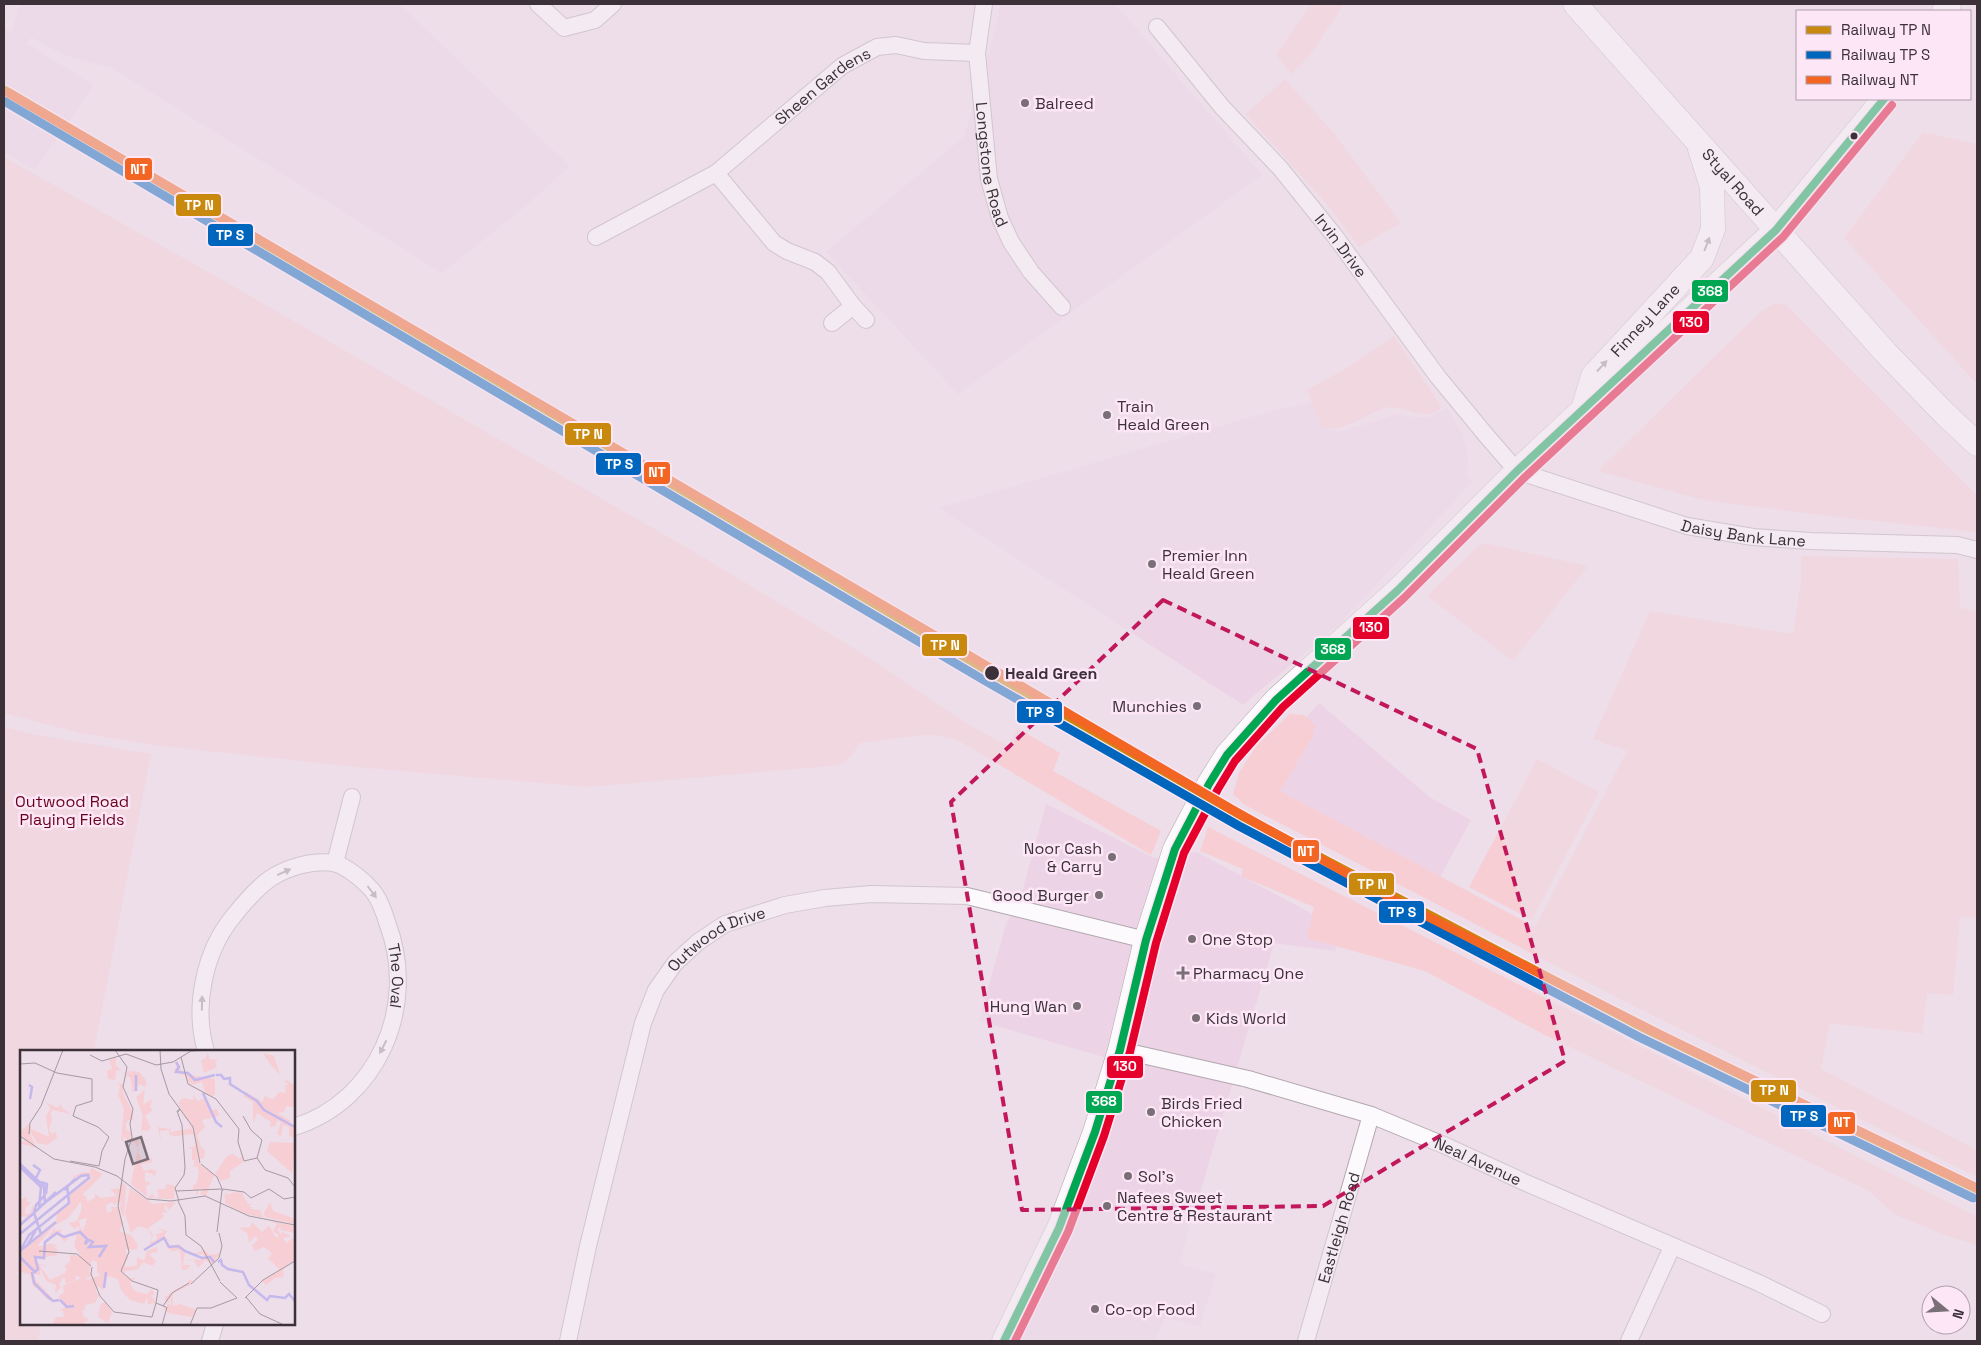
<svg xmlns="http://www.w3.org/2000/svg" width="1981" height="1345" font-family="'Space Grotesk',sans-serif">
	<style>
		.built { fill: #ecd4e6 }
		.green { fill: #f6ced3 }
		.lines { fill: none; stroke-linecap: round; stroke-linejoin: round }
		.street-casing { stroke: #b2a7af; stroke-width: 18 }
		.secondary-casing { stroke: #b2a7af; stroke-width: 25 }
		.street { stroke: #fcfafc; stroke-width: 16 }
		.secondary { stroke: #fcfafc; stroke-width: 24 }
		.bus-1-casing { stroke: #fde7f7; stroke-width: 11 }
		.bus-2-casing { stroke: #fde7f7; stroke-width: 11 }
		.bus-1 { stroke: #00a651; stroke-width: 8 }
		.bus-2 { stroke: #e4002b; stroke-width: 8 }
		.rail-1-casing { stroke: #fde7f7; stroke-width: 12 }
		.rail-2-casing { stroke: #fde7f7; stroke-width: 12 }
		.rail-3-casing { stroke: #fde7f7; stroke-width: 12 }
		.rail-1 { stroke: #c8890e; stroke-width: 9 }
		.rail-2 { stroke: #0065bd; stroke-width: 9 }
		.rail-3 { stroke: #f26522; stroke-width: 9 }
		.oneway { fill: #9c969a }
		.marked { fill: none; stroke: #c2185b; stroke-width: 4; stroke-dasharray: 10 6; stroke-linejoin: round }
		.poi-dot { fill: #7a6e77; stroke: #fde7f7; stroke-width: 2 }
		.bus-dot { fill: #3c3139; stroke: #fde7f7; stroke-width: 2 }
		.labels { text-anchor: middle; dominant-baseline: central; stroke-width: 5; stroke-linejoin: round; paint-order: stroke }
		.street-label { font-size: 16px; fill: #3c3139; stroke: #fde7f7 }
		.poi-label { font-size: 16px; fill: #3c3139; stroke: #fde7f7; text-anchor: start }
		.stop-label { font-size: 16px; font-weight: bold; fill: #3c3139; stroke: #fde7f7; text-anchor: start }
		.park-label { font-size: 16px; fill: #68011b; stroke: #fde7f7 }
		.inset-river { fill: none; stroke: #c4b8ec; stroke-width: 2.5 }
		.inset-road { fill: none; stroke: #a699a3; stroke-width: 1 }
		.view { fill: #7a6e77; fill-opacity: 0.15; stroke: #7a6e77; stroke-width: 2.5 }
		.inset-edge { fill: none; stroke: #3c3139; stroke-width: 2.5 }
		.line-badge { stroke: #fde7f7; stroke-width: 2 }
		.badge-label { font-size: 14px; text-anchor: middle; font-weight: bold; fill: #fff }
	</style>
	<rect width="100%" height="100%" fill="#eddee9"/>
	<path class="built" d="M 20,4 L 399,4 L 570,166 L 522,209 L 442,273 L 112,68 L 64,55 L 31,37 L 27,44 L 94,85 L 35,170 L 4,152 L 4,27 L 11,34 Z
		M 1000,4 L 1115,4 L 1262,175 L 958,394 L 826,252 L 964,137 L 998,20 Z
		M 1313,402 L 1319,422 L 1323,427 L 1340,432 L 1398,414 L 1411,418 L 1411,416 L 1423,418 L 1432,416 L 1447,408 L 1462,434 L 1468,456 L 1467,477 L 1473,481 L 1338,625 L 1243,705 L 939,508 L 1279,409 Z
		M 1319,703 L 1431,798 L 1471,820 L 1440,877 L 1280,791 L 1279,747 Z
		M 1046,804 L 1154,858 L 1197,852 L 1340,929 L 1335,951 L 1274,943 L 1179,1264 L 1216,1274 L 1200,1327 L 1165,1317 L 1155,1341 L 1020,1341 L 1083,1205 L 1128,1064 L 979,1021 L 1006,924 L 1022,893 Z"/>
	<path class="green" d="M 1311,4 L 1344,4 L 1310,55 L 1291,74 L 1276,55 Z
		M 1285,79 L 1333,132 L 1401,223 L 1359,247 L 1330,208 L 1246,114 Z
		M 1923,132 L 1977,144 L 1977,384 L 1844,238 Z
		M 4,157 L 212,274 L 696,553 L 862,653 L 969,725 L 1008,746 L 1017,728 L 1060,753 L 1053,771 L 1161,831 L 1151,855 L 961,742 C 928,727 894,741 860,743 L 851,756 L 840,765 L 589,787 L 355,767 L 153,745 L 80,733 L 4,713 Z
		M 1775,303 L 1786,305 L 1977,495 L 1977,532 L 1828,516 L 1703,500 L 1598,471 L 1761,311 Z
		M 1394,336 L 1441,406 L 1438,411 C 1420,420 1408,407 1390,407 C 1371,408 1342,438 1321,426 L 1307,390 L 1347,368 Z
		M 1484,543 L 1588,566 L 1513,661 L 1427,596 L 1477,547 Z
		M 1801,556 L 1958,559 L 1960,608 L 1977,611 L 1977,918 L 1960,917 L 1953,995 L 1927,993 L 1922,1034 L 1830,1023 L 1821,1069 L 1977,1150 L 1977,1177 L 1620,999 L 1245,805 L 1233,794 L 1239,773 L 1257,745 L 1290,714 L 1304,715 L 1315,725 L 1313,736 L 1280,791 L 1535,927 L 1627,751 L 1593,739 L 1650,611 L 1793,634 L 1801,580 Z
		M 4,727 L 32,734 L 151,754 L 94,1051 L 21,1051 L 21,1324 L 41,1324 L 38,1341 L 4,1341 Z
		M 1537,759 L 1599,792 L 1532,920 L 1469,887 Z
		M 1208,827 L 1977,1217 L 1977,1245 L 1944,1235 L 1894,1214 L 1869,1191 L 1543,1034 L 1425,971 L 1307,938 L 1314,907 L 1241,876 L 1243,869 L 1200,851 Z"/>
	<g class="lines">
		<defs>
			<g id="street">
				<path d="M 538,4 L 564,28 L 595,20 L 613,4"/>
				<path id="s1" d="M 984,4 L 977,53 L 989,179 L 1000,218 L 1011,242 L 1031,272 L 1062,307"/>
				<path id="s2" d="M 1157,27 L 1222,107 L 1280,168 L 1334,235 L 1438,377 L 1485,434 L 1517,471 L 1687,526 L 1753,537 L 1810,541 L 1957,545 L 1977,550"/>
				<path d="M 716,173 L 774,243 L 787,251 L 815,262 L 828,272 L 853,306 L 866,320"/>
				<path id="s3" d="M 596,237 L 716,173 L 842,66 L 877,47 L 896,45 L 924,51 L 977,53"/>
				<path d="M 832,323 L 853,306"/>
				<path d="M 335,863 L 352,797"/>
				<path id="s4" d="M 1120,1050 L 1248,1079 L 1371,1115 L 1446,1146 L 1524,1182 L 1759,1283 L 1822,1314"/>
				<path id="s5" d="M 206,1051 C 193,1008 204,953 232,918 C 243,904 256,888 271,878 C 288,867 313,860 333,863 C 346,865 367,883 375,894 C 381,903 385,915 388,925 C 418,1006 378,1101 294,1127"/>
				<path d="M 210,1341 L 215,1324"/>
				<path id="s6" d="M 568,1341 L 588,1246 L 643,1023 L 656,990 L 675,963 L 698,942 L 725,924 L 785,905 L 825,898 L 871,894 L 967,896 L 1146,940"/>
				<path id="s7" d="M 1306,1341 L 1371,1115"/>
				<path d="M 1629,1341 L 1672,1247"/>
			</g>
			<g id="secondary">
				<path id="s8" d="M 1575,4 L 1886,353 L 1945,414 L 1977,444"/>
				<path d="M 1944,11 L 1949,4"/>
				<path id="s9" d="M 1583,410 L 1593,376 L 1702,258 L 1713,229 L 1712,187 L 1700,149"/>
				<path d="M 1004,1341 L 1059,1228 L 1095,1132 L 1120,1050 L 1146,940 L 1175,849 L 1209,784 L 1227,755 L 1276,700 L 1397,591 L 1517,471 L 1776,230 L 1884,99"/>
			</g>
		</defs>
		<use href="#street" class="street-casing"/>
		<use href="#secondary" class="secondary-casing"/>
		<use href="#street" class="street"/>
		<use href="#secondary" class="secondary"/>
		<defs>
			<path id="bus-1" d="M 1004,1341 L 1059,1228 L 1095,1132 L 1120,1050 L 1146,940 L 1175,849 L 1209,784 L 1227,755 L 1276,700 L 1397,591 L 1517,471 L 1776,230 L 1884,99"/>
			<path id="bus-2" d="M 1015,1341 L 1068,1232 L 1104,1136 L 1130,1052 L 1156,943 L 1184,853 L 1218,789 L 1235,761 L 1283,707 L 1404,598 L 1524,478 L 1783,237 L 1892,105"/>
		</defs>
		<use href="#bus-1" class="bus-1-casing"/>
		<use href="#bus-2" class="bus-2-casing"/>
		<use href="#bus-1" class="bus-1"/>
		<use href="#bus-2" class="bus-2"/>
		<defs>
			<path id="rail-1" d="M 4,90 L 987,670 L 1244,817 L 1644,1028 L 1977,1189"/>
			<path id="rail-2" d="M 4,101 L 982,679 L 1239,826 L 1639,1037 L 1973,1198"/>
			<path id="rail-3" d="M 9,93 L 1231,809 L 1393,899 L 1663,1036 L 1977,1188"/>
		</defs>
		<use href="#rail-1" class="rail-1-casing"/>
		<use href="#rail-2" class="rail-2-casing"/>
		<use href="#rail-3" class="rail-3-casing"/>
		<use href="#rail-1" class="rail-1"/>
		<use href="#rail-2" class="rail-2"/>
		<use href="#rail-3" class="rail-3"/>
	</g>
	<defs><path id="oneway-solid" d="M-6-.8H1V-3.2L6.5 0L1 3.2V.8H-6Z" transform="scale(1.25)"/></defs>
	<g class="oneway">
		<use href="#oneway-solid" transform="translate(1707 244) rotate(-69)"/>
		<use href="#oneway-solid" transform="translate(1602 366) rotate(-47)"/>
		<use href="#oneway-solid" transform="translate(284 872) rotate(-24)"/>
		<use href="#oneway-solid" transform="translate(372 892) rotate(53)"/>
		<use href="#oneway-solid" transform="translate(202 1003) rotate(-89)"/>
		<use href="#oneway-solid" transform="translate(383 1047) rotate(117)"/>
	</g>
	<path d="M0 0H1981V1345H0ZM 1163,600 L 1477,749 L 1565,1061 L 1323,1206 L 1022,1210 L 951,802 Z" fill="#eddee9" fill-opacity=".55" fill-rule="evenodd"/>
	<path class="marked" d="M 1163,600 L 1477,749 L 1565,1061 L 1323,1206 L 1022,1210 L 951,802 Z"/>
	<g class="poi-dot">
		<circle cx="1025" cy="103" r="5"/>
		<circle cx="1107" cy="415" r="5"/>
		<circle cx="1152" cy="564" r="5"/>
		<circle cx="1197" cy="706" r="5"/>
		<circle cx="1112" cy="857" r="5"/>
		<circle cx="1099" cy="895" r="5"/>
		<circle cx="1192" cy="939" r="5"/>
		<path d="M1180.5 965.5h5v5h5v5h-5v5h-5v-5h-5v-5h5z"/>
		<circle cx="1077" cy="1006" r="5"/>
		<circle cx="1196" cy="1018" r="5"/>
		<circle cx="1151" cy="1112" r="5"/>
		<circle cx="1128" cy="1176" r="5"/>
		<circle cx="1107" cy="1206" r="5"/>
		<circle cx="1095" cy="1309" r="5"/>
	</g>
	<g class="bus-dot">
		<circle cx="1854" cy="136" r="4.5"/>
		<circle cx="992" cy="673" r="8"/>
	</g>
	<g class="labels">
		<g class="street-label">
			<text stroke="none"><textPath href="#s3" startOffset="274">Sheen Gardens</textPath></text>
			<text stroke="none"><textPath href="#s1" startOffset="162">Longstone Road</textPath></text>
			<text stroke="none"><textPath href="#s8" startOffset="238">Styal Road</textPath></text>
			<text stroke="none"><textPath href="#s2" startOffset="286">Irvin Drive</textPath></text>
			<text stroke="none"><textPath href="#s9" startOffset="112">Finney Lane</textPath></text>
			<text stroke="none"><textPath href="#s2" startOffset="808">Daisy Bank Lane</textPath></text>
			<text stroke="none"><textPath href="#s6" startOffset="444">Outwood Drive</textPath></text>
			<text stroke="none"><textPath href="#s5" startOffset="400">The Oval</textPath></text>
			<text stroke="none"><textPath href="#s4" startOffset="376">Neal Avenue</textPath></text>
			<text stroke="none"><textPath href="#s7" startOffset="118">Eastleigh Road</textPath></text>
		</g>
		<g class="poi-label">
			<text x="1035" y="103">Balreed</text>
			<text x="1117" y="406">Train<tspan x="1117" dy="18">Heald Green</tspan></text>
			<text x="1162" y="555">Premier Inn<tspan x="1162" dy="18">Heald Green</tspan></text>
			<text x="1187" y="706" text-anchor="end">Munchies</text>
			<text x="1102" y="848" text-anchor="end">Noor Cash<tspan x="1102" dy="18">&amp; Carry</tspan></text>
			<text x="1089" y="895" text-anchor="end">Good Burger</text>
			<text x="1202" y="939">One Stop</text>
			<text x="1193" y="973">Pharmacy One</text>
			<text x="1067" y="1006" text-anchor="end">Hung Wan</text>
			<text x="1206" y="1018">Kids World</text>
			<text x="1161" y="1103">Birds Fried<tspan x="1161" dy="18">Chicken</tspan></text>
			<text x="1138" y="1176">Sol's</text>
			<text x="1117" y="1197">Nafees Sweet<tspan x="1117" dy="18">Centre &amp; Restaurant</tspan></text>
			<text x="1105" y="1309">Co-op Food</text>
		</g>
		<g class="stop-label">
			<text x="1005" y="673">Heald Green</text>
		</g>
		<g class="park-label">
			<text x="72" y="801">Outwood Road<tspan x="72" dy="18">Playing Fields</tspan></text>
		</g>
	</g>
	<g transform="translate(20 1050)">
		<rect width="275" height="275" fill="#eddee9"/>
		<path d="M 188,2 L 189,9 L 198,10 L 195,12 L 197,17 L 184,23 L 181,10 L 185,9 ZM 243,3 L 254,6 L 260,25 L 250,14 ZM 96,7 L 96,16 L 101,20 L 96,21 L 95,30 L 88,29 L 87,21 L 92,18 L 89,10 ZM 157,15 L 164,24 L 195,29 L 195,44 L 192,47 L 185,42 L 182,32 L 171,35 L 164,25 L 154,21 ZM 108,20 L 111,24 L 111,21 L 119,22 L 126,30 L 126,37 L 119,34 L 113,43 L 110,27 L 106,26 ZM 267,30 L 275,36 L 275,53 L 274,57 L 266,56 L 264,62 L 257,63 L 271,71 L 267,73 L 271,75 L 275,73 L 275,89 L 269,85 L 269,77 L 263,75 L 261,86 L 257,84 L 261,72 L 258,70 L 255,76 L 250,77 L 251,72 L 237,63 L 233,73 L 233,52 L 223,46 L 226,42 L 241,51 L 239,52 L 242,52 L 245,46 L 253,50 L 259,42 L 266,43 L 265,35 L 270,34 L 264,32 ZM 97,33 L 103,34 L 103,43 L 113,63 L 113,69 L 106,72 L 106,79 L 111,83 L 109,92 L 105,87 L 102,88 L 105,91 L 101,91 L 104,59 L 98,44 L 100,36 ZM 182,39 L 191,60 L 197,59 L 199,66 L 182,70 L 185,77 L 177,85 L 181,97 L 185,100 L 184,108 L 180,109 L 176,88 L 158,53 L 164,48 L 174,50 L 173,45 L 178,51 L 185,48 ZM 125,40 L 123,55 L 132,49 L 130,58 L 133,60 L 125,66 L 131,78 L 128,81 L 121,80 L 123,66 L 116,47 ZM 25,52 L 38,58 L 41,53 L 42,58 L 51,64 L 33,60 L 30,64 L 32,69 L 29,80 L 31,84 L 36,82 L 37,88 L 27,95 L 17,93 L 8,78 L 16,98 L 0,93 L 5,91 L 0,82 L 10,73 L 11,79 L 29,87 L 26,66 L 31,58 ZM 160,62 L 170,72 L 173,77 L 179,113 L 194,125 L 186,146 L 180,144 L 183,138 L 178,140 L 178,144 L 169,143 L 176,144 L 177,141 L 173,140 L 173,136 L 177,132 L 179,121 L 177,116 L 173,117 L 175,111 L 172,110 L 172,99 L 168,98 L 175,96 L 174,84 L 156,86 L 150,85 L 149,80 L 140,81 L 141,92 L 138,77 L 149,79 L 149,76 L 151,82 L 173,78 ZM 120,86 L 118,101 L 121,109 L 131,108 L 133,112 L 121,114 L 122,118 L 124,121 L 132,119 L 137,122 L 133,127 L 133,124 L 125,122 L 125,131 L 131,133 L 126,136 L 127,147 L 111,134 L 118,98 L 114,92 L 110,93 L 112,87 L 118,89 ZM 250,92 L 275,93 L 272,123 L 247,101 ZM 213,104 L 220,109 L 222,105 L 223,112 L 210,121 L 210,128 L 201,131 L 195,124 L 207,106 ZM 71,118 L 83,124 L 62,145 L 66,146 L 67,152 L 75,148 L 75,144 L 81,148 L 97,146 L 90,139 L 103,138 L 100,137 L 101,131 L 106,136 L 104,168 L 100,159 L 101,151 L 98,154 L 98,152 L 94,155 L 92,152 L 86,155 L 87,163 L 92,161 L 91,157 L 98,157 L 103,173 L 99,181 L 111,185 L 118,195 L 116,200 L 105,199 L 108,207 L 104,217 L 117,216 L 117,207 L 124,211 L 127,201 L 137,197 L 137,202 L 129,204 L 136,211 L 132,216 L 123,212 L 118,219 L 101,222 L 110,229 L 116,227 L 110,233 L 114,241 L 127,244 L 132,239 L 135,245 L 131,245 L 136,253 L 128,254 L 127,247 L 124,254 L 110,250 L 101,240 L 98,229 L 88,226 L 83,240 L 78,236 L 75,240 L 79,246 L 75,253 L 65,255 L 65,260 L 62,260 L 64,267 L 70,270 L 64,272 L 66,275 L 32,275 L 36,267 L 44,267 L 43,261 L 39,261 L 45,257 L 38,247 L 44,242 L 43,236 L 61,228 L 56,225 L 55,230 L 46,234 L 44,226 L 39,234 L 41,237 L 35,244 L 36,235 L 26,231 L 20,218 L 20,225 L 14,224 L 15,229 L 32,248 L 29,251 L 16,237 L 14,238 L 10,224 L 0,222 L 0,203 L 36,173 L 37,164 L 49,153 L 49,146 L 73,127 L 61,125 L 52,133 L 54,126 L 64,122 L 70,123 ZM 61,151 L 62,158 L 57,171 L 49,173 L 54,179 L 60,176 L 59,170 L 67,168 L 63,181 L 60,176 L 59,180 L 43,186 L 40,183 L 42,179 L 35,181 L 35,177 L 23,196 L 17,196 L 34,176 L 48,168 ZM 36,183 L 45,192 L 49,186 L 53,184 L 54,188 L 54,184 L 57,184 L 54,196 L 61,206 L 50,205 L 50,212 L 44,216 L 47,218 L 45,223 L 30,230 L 19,215 L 28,216 L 15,213 L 15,209 L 37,205 L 37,200 L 41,202 L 31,195 L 38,197 L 34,194 L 25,194 ZM 72,210 L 77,212 L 77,222 L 81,225 L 68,230 L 65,228 L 72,226 L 69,222 ZM 147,134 L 155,136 L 154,149 L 152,149 L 128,148 L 133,143 L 134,148 L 139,147 L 137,139 L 145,139 ZM 110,138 L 133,154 L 156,152 L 149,160 L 146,155 L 144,159 L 148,162 L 142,163 L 144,167 L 128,178 L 133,185 L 131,192 L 137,189 L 136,184 L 144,182 L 138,178 L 147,181 L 144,187 L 152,192 L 142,188 L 138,194 L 136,192 L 130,195 L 132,186 L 128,179 L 118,176 L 111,183 L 105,164 ZM 204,140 L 205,146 L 207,141 L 208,145 L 213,142 L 222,143 L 228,154 L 231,154 L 229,157 L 233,157 L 230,159 L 240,160 L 243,168 L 223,163 L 205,153 ZM 6,147 L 7,152 L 11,152 L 5,159 L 5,164 L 10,164 L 13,155 L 14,160 L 11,165 L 0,174 L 7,166 L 0,167 L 0,150 ZM 250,152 L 253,161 L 275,169 L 275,174 L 245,167 L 244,163 ZM 248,170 L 275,176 L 275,183 L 261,180 L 260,177 L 257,179 L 261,185 L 262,182 L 271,186 L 263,188 L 266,193 L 275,187 L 275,211 L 269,213 L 263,220 L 264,227 L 255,228 L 246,235 L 242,231 L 260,220 L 249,209 L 247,210 L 252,203 L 244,197 L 235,201 L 232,195 L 238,190 L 236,186 L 226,195 L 229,191 L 227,183 L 219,178 L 230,177 L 232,172 L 242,182 L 249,176 L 256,188 L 259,185 L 253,181 L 257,174 ZM 145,194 L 150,197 L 160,195 L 163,200 L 174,204 L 185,200 L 189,205 L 200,203 L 193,214 L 185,210 L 178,218 L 174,210 L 169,210 L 165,209 L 180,210 L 185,208 L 183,204 L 165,203 L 163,215 L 170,215 L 168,219 L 162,220 L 160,200 L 151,201 ZM 168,230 L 173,230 L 171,233 L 174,231 L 176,231 L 170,235 L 155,242 L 148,253 L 151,256 L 151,249 L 153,247 L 153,256 L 160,254 L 176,260 L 172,267 L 148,263 L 143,257 L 147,256 L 148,250 L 151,245 L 153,243 L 158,240 L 170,234 L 152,243 L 146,254 L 145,247 L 156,239 L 168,234 ZM 85,252 L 92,262 L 88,273 L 78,267 L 80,255 Z" fill="#f6ced3" fill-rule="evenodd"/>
		<path class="inset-river" d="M 156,12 L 159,17 L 156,22 L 168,23 L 175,30 L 195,25M 116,25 L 116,41M 196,25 L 201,25 L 204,29 L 210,28 L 210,34 L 237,51 L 244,60 L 275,77M 9,35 L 12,37 L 10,49M 183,43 L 196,72 L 202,77M 0,114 L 24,136 L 25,154M 13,115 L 20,120 L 16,128M 0,117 L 21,137 L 19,157M 21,132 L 27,134 L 26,144M 44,140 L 55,129M 19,157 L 61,126 L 68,125 L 69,129M 0,175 L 14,163 L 16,155 L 25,145M 0,184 L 70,127M 21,184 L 14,163 L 36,142M 8,194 L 16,180M 124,200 L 144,188 L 149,197 L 158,196 L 165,201M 0,201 L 9,185 L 49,153 L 47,135M 0,201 L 36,172M 165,201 L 182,208 L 190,207 L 194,212M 0,207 L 15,222 L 18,219 L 15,207 L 24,208 L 25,192 L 37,183 L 44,187 L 60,182 L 67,189 L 65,194 L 69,190 L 73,192 L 69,197 L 86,196 L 79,207M 198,212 L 201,210 L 202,215 L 208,219 L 223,222 L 229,235 L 247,250 L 250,246 L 265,248 L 269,244 L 275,251M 12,222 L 14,233 L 25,244 L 33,251 L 39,250M 84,238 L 86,222M 40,250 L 47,257 L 54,256"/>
		<path class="inset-road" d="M 95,0 L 107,17 L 103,37 L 113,59 L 110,74 L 112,87 L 105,109M 140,0 L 141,19 L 149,44 L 173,77 L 180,113M 70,5 L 82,11 L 106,4 L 136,15 L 153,12 L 171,1 L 192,0M 161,7 L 168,34 L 196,49 L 219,79 L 218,92 L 224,111 L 237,108M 0,14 L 15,13 L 37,23 L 72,29 L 72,51 L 56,56 L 53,66 L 78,77 L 89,87 L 82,101 L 79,116 L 50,111M 158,62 L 160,59 L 157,61 L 162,75 L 165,117 L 164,125 L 155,138 L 159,151M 223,66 L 231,80 L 242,90M 9,84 L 10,73 L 21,56 L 43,0M 0,86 L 34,109 L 75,117 L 97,126 L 127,149 L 151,151 L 185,146 L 229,166 L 275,175M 237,108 L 245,120 L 268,128 L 275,137M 237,108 L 242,90M 105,109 L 98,156 L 109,202 L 101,221 L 112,231 L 138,240 L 136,253M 181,114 L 197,127 L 203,141M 203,139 L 224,142 L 231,148 L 249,139 L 264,149 L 275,147M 156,141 L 202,139M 158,151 L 165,166 L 166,185 L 181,196 L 200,231M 197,182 L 202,140M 19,201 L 57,204 L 71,216M 72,217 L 71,224 L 80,246 L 94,262 L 132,267 L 136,253 L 146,257M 200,232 L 217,248M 171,234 L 199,208 L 202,196 L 199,183M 226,247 L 240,264 L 264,275M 225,248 L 243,230 L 275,211M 143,256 L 152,243 L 169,233M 142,275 L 147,257M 170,275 L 177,258 L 191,258 L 217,248"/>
		<path class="view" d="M 121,87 L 128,109 L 113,114 L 106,92 Z"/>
		<rect width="275" height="275" class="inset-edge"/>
	</g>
	<g class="line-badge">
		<rect x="124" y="157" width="29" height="24" rx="5" fill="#f26522"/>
		<rect x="175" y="193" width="47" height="24" rx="5" fill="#c8890e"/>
		<rect x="207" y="223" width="47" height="24" rx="5" fill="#0065bd"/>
		<rect x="1691" y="279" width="38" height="24" rx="5" fill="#00a651"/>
		<rect x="1672" y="310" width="38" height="24" rx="5" fill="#e4002b"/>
		<rect x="564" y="422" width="48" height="24" rx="5" fill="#c8890e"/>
		<rect x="595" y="452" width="47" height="24" rx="5" fill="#0065bd"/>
		<rect x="643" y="461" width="28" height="24" rx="5" fill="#f26522"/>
		<rect x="1352" y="616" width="38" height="24" rx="5" fill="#e4002b"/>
		<rect x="921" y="633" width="47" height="24" rx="5" fill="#c8890e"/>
		<rect x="1314" y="637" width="38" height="24" rx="5" fill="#00a651"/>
		<rect x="1016" y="700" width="47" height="24" rx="5" fill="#0065bd"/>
		<rect x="1292" y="839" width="28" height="24" rx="5" fill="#f26522"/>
		<rect x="1348" y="872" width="47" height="24" rx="5" fill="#c8890e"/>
		<rect x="1378" y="900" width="47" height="24" rx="5" fill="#0065bd"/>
		<rect x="1106" y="1055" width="38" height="24" rx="5" fill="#e4002b"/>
		<rect x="1750" y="1079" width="47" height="24" rx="5" fill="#c8890e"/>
		<rect x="1085" y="1090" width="38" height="24" rx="5" fill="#00a651"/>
		<rect x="1780" y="1104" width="47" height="24" rx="5" fill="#0065bd"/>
		<rect x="1827" y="1111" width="29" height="24" rx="5" fill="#f26522"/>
	</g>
	<g class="badge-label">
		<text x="139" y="174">NT</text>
		<text x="199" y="210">TP N</text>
		<text x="230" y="240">TP S</text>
		<text x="1710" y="296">368</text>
		<text x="1691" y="327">130</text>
		<text x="588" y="439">TP N</text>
		<text x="619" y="469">TP S</text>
		<text x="657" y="477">NT</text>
		<text x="1371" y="632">130</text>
		<text x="945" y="650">TP N</text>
		<text x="1333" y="654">368</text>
		<text x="1040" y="717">TP S</text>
		<text x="1306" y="856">NT</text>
		<text x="1372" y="889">TP N</text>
		<text x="1402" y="917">TP S</text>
		<text x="1125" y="1071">130</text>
		<text x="1774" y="1095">TP N</text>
		<text x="1104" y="1106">368</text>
		<text x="1804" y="1121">TP S</text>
		<text x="1842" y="1127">NT</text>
	</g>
	<rect width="1981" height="1345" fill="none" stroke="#3c3139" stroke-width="10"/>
	<rect x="1796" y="10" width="175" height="90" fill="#fde7f7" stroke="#b09eab"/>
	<rect x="1806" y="26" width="25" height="8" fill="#c8890e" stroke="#b09eab"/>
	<text x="1841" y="35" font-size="15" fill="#3c3139">Railway TP N</text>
	<rect x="1806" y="51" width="25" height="8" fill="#0065bd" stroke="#b09eab"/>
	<text x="1841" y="60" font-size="15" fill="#3c3139">Railway TP S</text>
	<rect x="1806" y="76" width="25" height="8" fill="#f26522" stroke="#b09eab"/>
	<text x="1841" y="85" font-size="15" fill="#3c3139">Railway NT</text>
	<g transform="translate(1946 1310) rotate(108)"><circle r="24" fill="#fde7f7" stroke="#b09eab"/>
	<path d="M0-4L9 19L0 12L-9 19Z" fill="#7a6e77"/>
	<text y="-8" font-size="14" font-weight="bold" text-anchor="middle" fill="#3c3139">N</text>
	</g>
</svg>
